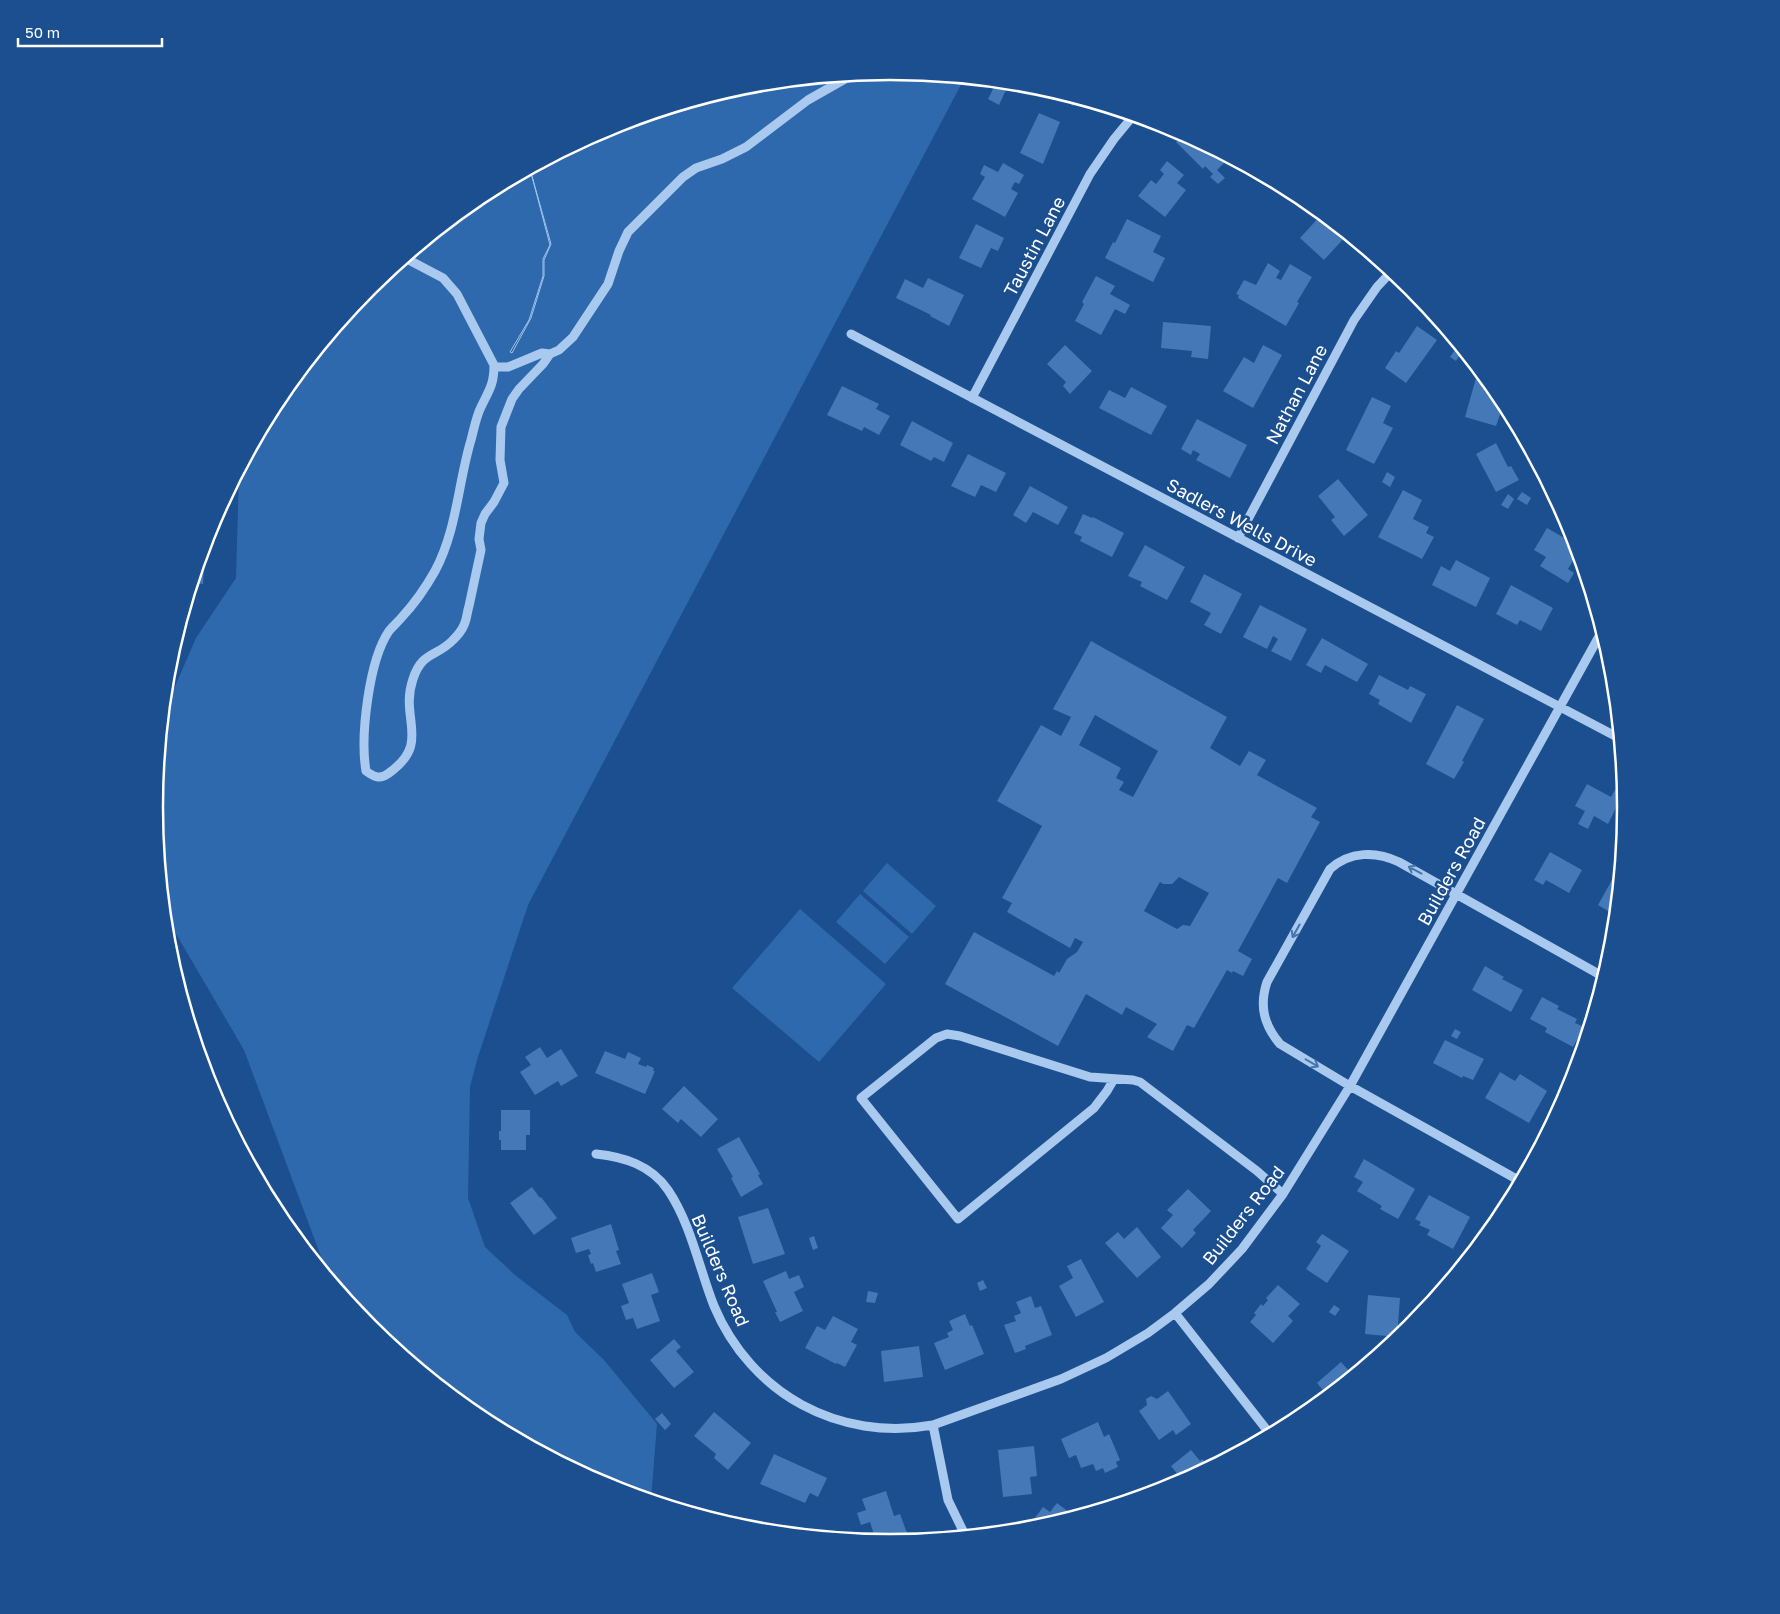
<svg xmlns="http://www.w3.org/2000/svg" width="1780" height="1614" font-family="'Golos Text',sans-serif">
	<style>
		.green { fill: #2e69ad }
		.water { fill: #3c6290; stroke: #9cc4f0 }
		.building { fill: #4478b7; fill-rule: evenodd }
		.lines { fill: none; stroke-linecap: round; stroke-linejoin: round }
		.minor { stroke: #a9c9ee; stroke-width: 9 }
		.oneway { stroke: #4674ac }
		.labels { text-anchor: middle; dominant-baseline: central; stroke-width: 5; stroke-linejoin: round; paint-order: stroke }
		.street-label { font-size: 18px; fill: #fff; stroke: #1b4f8f }
		.rim { fill: none; stroke: #fff; stroke-width: 2.5 }
	</style>
	<rect width="100%" height="100%" fill="#1b4f8f"/>
	<path class="green" d="M 890,71 L 964,79 L 528,905 L 477,1060 L 470,1087 L 468,1198 L 485,1247 L 515,1275 L 567,1315 L 575,1332 L 604,1360 L 657,1424 L 651,1500 L 608,1487 L 481,1419 L 370,1327 L 329,1278 L 244,1050 L 165,915 L 154,807 L 163,714 L 196,638 L 236,578 L 239,471 L 278,398 L 370,287 L 481,195 L 609,127 L 747,85 Z
		M 887,863 L 936,906 L 912,934 L 863,891 Z
		M 860,894 L 909,937 L 885,964 L 836,922 Z
		M 800,909 L 886,984 L 819,1062 L 732,988 Z
		M 701,1515 L 755,1525 L 766,1531 L 746,1529 Z"/>
	<path class="water" d="M 530,169 L 551,244 L 544,260 L 544,276 L 531,318 L 512,353 L 510,352 L 529,320 L 543,276 L 543,259 L 550,245 Z"/>
	<path class="building" d="M 995,85 L 1006,90 L 999,105 L 988,99 Z
		M 1055,92 L 1079,99 L 1073,106 Z
		M 1039,113 L 1060,122 L 1043,164 L 1020,153 Z
		M 1185,134 L 1229,158 L 1217,170 L 1225,178 L 1218,184 L 1210,177 L 1213,174 L 1205,166 L 1203,169 L 1176,142 Z
		M 1167,161 L 1184,175 L 1177,183 L 1186,190 L 1165,217 L 1138,196 L 1151,180 L 1156,184 L 1164,174 L 1160,170 Z
		M 1003,163 L 1024,175 L 1019,184 L 1015,182 L 1011,189 L 1018,193 L 1005,217 L 972,199 L 985,177 L 980,174 L 984,165 L 998,172 Z
		M 1322,214 L 1347,235 L 1324,260 L 1300,238 Z
		M 1127,219 L 1161,236 L 1153,252 L 1165,258 L 1153,282 L 1105,258 L 1113,242 L 1115,243 Z
		M 976,224 L 1004,238 L 998,251 L 991,248 L 981,268 L 959,258 Z
		M 1268,263 L 1280,271 L 1276,278 L 1281,280 L 1290,264 L 1312,277 L 1297,302 L 1299,303 L 1286,326 L 1238,298 L 1239,295 L 1236,294 L 1244,280 L 1256,285 Z
		M 1096,276 L 1115,286 L 1110,294 L 1130,305 L 1125,314 L 1115,309 L 1101,335 L 1075,321 L 1084,304 L 1082,302 Z
		M 928,278 L 964,295 L 949,326 L 930,316 L 931,315 L 896,298 L 905,279 L 923,288 Z
		M 1163,322 L 1211,326 L 1208,359 L 1191,357 L 1192,351 L 1161,348 Z
		M 1417,326 L 1437,340 L 1406,383 L 1385,368 L 1396,351 L 1399,353 Z
		M 1065,345 L 1092,371 L 1070,394 L 1063,386 L 1066,382 L 1047,364 Z
		M 1263,345 L 1282,355 L 1253,408 L 1223,391 L 1244,357 L 1254,363 Z
		M 1457,347 L 1462,351 L 1456,361 L 1450,357 Z
		M 1476,378 L 1488,382 L 1504,403 L 1496,426 L 1465,417 Z
		M 842,386 L 879,404 L 876,409 L 890,416 L 879,435 L 864,427 L 862,431 L 827,415 Z
		M 1131,387 L 1167,406 L 1151,435 L 1099,408 L 1109,390 L 1125,398 Z
		M 1372,397 L 1391,406 L 1383,423 L 1393,428 L 1374,464 L 1346,450 Z
		M 1197,419 L 1247,445 L 1230,478 L 1196,460 L 1200,454 L 1193,450 L 1191,455 L 1181,449 Z
		M 912,421 L 953,443 L 944,462 L 934,457 L 931,461 L 900,445 Z
		M 1496,443 L 1508,467 L 1511,466 L 1519,480 L 1496,492 L 1476,454 Z
		M 968,454 L 1006,473 L 996,492 L 981,485 L 975,497 L 951,486 Z
		M 1387,472 L 1395,477 L 1390,487 L 1382,482 Z
		M 1338,479 L 1368,515 L 1344,536 L 1331,520 L 1335,517 L 1318,496 Z
		M 1030,486 L 1068,507 L 1058,525 L 1033,512 L 1026,523 L 1013,515 Z
		M 1403,490 L 1422,500 L 1413,519 L 1429,527 L 1426,533 L 1434,537 L 1422,559 L 1378,537 Z
		M 1522,492 L 1531,498 L 1527,505 L 1517,499 Z
		M 1508,494 L 1514,499 L 1508,509 L 1501,505 Z
		M 1083,514 L 1092,518 L 1093,517 L 1124,533 L 1112,557 L 1080,541 L 1082,537 L 1074,533 Z
		M 1547,528 L 1575,544 L 1578,552 L 1568,569 L 1574,573 L 1568,583 L 1540,566 L 1546,557 L 1534,550 Z
		M 1145,545 L 1185,567 L 1167,600 L 1140,586 L 1142,582 L 1128,576 Z
		M 202,554 L 202,563 L 204,564 L 203,584 L 193,583 Z
		M 1456,560 L 1490,578 L 1476,607 L 1432,585 L 1441,566 L 1450,571 Z
		M 1204,574 L 1242,594 L 1221,634 L 1204,625 L 1211,613 L 1190,602 Z
		M 1511,585 L 1553,608 L 1541,631 L 1520,620 L 1517,625 L 1496,614 Z
		M 1260,605 L 1307,629 L 1291,661 L 1271,651 L 1278,639 L 1273,636 L 1267,649 L 1243,637 Z
		M 1322,638 L 1368,664 L 1357,682 L 1325,665 L 1321,673 L 1306,665 Z
		M 1091,641 L 1227,717 L 1210,748 L 1240,766 L 1249,751 L 1266,760 L 1257,775 L 1317,808 L 1311,817 L 1320,822 L 1287,883 L 1278,878 L 1238,951 L 1252,959 L 1243,976 L 1233,971 L 1232,973 L 1227,970 L 1194,1028 L 1187,1025 L 1173,1051 L 1147,1037 L 1157,1024 L 1126,1007 L 1122,1015 L 1086,994 L 1058,1046 L 945,984 L 974,932 L 1054,976 L 1057,971 L 1059,973 L 1067,959 L 1077,952 L 1083,942 L 1075,938 L 1070,948 L 1007,912 L 1012,903 L 1002,898 L 1042,826 L 997,801 L 1041,725 L 1061,736 L 1071,717 L 1053,709 ZM 1095,715 L 1158,751 L 1133,797 L 1119,790 L 1124,782 L 1116,778 L 1121,768 L 1079,745 ZM 1179,877 L 1209,893 L 1190,926 L 1183,925 L 1177,929 L 1144,911 L 1160,882 L 1163,884 L 1172,884 Z
		M 1379,675 L 1408,690 L 1410,686 L 1426,694 L 1411,723 L 1378,704 L 1380,700 L 1369,694 Z
		M 1457,705 L 1484,719 L 1462,761 L 1464,762 L 1454,779 L 1426,764 Z
		M 1587,784 L 1611,797 L 1615,790 L 1623,794 L 1608,824 L 1594,816 L 1588,829 L 1578,824 L 1585,811 L 1575,806 Z
		M 1550,852 L 1582,870 L 1569,893 L 1546,880 L 1543,885 L 1534,880 Z
		M 1613,878 L 1619,881 L 1615,915 L 1598,905 Z
		M 1485,966 L 1504,977 L 1502,979 L 1523,990 L 1511,1012 L 1472,990 Z
		M 1542,997 L 1559,1006 L 1557,1009 L 1577,1019 L 1575,1023 L 1584,1027 L 1573,1047 L 1545,1032 L 1547,1028 L 1530,1019 Z
		M 1455,1029 L 1461,1032 L 1457,1039 L 1451,1036 Z
		M 1445,1040 L 1484,1059 L 1473,1080 L 1463,1076 L 1462,1078 L 1433,1063 Z
		M 540,1047 L 547,1058 L 561,1049 L 578,1076 L 561,1086 L 558,1081 L 535,1095 L 520,1072 L 531,1065 L 525,1057 Z
		M 605,1051 L 625,1059 L 628,1052 L 641,1058 L 638,1064 L 646,1067 L 647,1065 L 654,1068 L 653,1071 L 655,1071 L 645,1094 L 595,1073 Z
		M 1500,1072 L 1515,1081 L 1520,1074 L 1547,1091 L 1529,1123 L 1485,1098 Z
		M 684,1086 L 718,1119 L 701,1137 L 681,1119 L 678,1123 L 662,1109 Z
		M 501,1110 L 530,1110 L 530,1135 L 526,1135 L 526,1150 L 501,1150 L 501,1140 L 499,1140 L 499,1131 L 501,1131 Z
		M 739,1137 L 760,1174 L 758,1175 L 763,1184 L 741,1197 L 731,1178 L 733,1177 L 717,1149 Z
		M 1364,1159 L 1415,1189 L 1398,1219 L 1380,1209 L 1382,1206 L 1357,1191 L 1363,1182 L 1354,1177 Z
		M 532,1187 L 540,1198 L 541,1197 L 557,1218 L 534,1235 L 510,1203 Z
		M 1188,1189 L 1211,1211 L 1193,1230 L 1196,1233 L 1182,1248 L 1161,1228 L 1173,1215 L 1167,1210 Z
		M 1429,1195 L 1470,1217 L 1453,1249 L 1427,1235 L 1430,1230 L 1419,1225 L 1421,1222 L 1415,1219 Z
		M 768,1208 L 785,1254 L 753,1264 L 738,1217 Z
		M 611,1224 L 619,1250 L 616,1251 L 621,1264 L 596,1272 L 593,1263 L 591,1264 L 588,1255 L 591,1254 L 589,1249 L 576,1253 L 571,1238 Z
		M 1137,1227 L 1161,1257 L 1137,1278 L 1105,1243 L 1118,1232 L 1124,1239 Z
		M 1322,1234 L 1349,1251 L 1327,1283 L 1306,1269 L 1321,1246 L 1316,1242 Z
		M 814,1236 L 818,1248 L 813,1250 L 809,1238 Z
		M 1081,1259 L 1104,1302 L 1076,1317 L 1059,1286 L 1073,1278 L 1067,1266 Z
		M 786,1271 L 789,1279 L 799,1275 L 804,1287 L 794,1292 L 803,1311 L 780,1322 L 775,1312 L 777,1312 L 763,1281 Z
		M 652,1273 L 659,1292 L 651,1295 L 660,1321 L 637,1329 L 633,1318 L 626,1320 L 621,1306 L 629,1303 L 622,1284 Z
		M 983,1280 L 987,1288 L 980,1291 L 977,1283 Z
		M 1278,1285 L 1300,1304 L 1288,1316 L 1293,1321 L 1273,1343 L 1250,1322 L 1256,1315 L 1254,1313 L 1261,1304 L 1263,1306 L 1268,1300 L 1266,1298 Z
		M 868,1291 L 878,1293 L 875,1303 L 866,1302 Z
		M 1368,1295 L 1400,1298 L 1397,1337 L 1365,1334 Z
		M 1031,1296 L 1035,1308 L 1041,1306 L 1052,1335 L 1025,1346 L 1026,1349 L 1015,1353 L 1004,1325 L 1016,1321 L 1014,1316 L 1021,1313 L 1016,1302 Z
		M 1334,1305 L 1340,1309 L 1335,1316 L 1329,1312 Z
		M 965,1314 L 970,1326 L 972,1325 L 984,1354 L 945,1370 L 934,1343 L 949,1337 L 947,1333 L 953,1330 L 949,1321 Z
		M 833,1316 L 858,1329 L 851,1342 L 857,1345 L 845,1367 L 837,1363 L 836,1364 L 805,1348 L 817,1326 L 825,1330 Z
		M 674,1339 L 681,1347 L 676,1351 L 694,1372 L 674,1388 L 650,1360 Z
		M 919,1346 L 923,1377 L 884,1382 L 881,1351 Z
		M 1341,1362 L 1349,1371 L 1347,1372 L 1351,1376 L 1327,1395 L 1317,1383 Z
		M 1168,1391 L 1191,1424 L 1176,1435 L 1173,1430 L 1159,1440 L 1139,1411 L 1147,1405 L 1146,1399 L 1151,1396 L 1157,1399 Z
		M 714,1412 L 751,1443 L 728,1470 L 714,1458 L 716,1454 L 694,1436 Z
		M 662,1413 L 671,1424 L 665,1430 L 655,1419 Z
		M 1098,1422 L 1104,1437 L 1109,1434 L 1120,1460 L 1116,1462 L 1118,1467 L 1105,1473 L 1103,1468 L 1096,1471 L 1093,1464 L 1081,1468 L 1076,1455 L 1069,1458 L 1061,1439 Z
		M 1034,1446 L 1037,1476 L 1030,1477 L 1032,1494 L 1003,1497 L 998,1450 Z
		M 1191,1450 L 1200,1461 L 1202,1459 L 1209,1467 L 1183,1481 L 1171,1466 Z
		M 774,1454 L 827,1478 L 818,1497 L 810,1493 L 805,1503 L 760,1484 Z
		M 886,1491 L 894,1516 L 900,1514 L 907,1533 L 876,1541 L 870,1522 L 861,1525 L 857,1513 L 866,1510 L 862,1499 Z
		M 1057,1503 L 1074,1516 L 1033,1529 L 1029,1526 L 1043,1507 L 1050,1512 Z"/>
	<g class="lines">
		<path class="minor" d="M 405,258 L 443,278 L 457,294 L 494,365 C 494,385 489,390 481,407 C 476,417 474,429 471,440 C 458,483 457,530 435,571 C 426,587 415,603 402,617 C 398,622 393,626 389,631 C 369,660 360,736 366,771 C 374,777 380,780 389,773 C 432,742 399,719 413,679 C 422,651 437,657 453,640 C 457,636 462,630 464,625 C 467,619 467,612 469,606 C 473,587 477,569 481,550 L 479,539 L 481,523 L 485,514 L 494,502 L 504,483 L 500,460 L 501,427 L 512,399 L 519,389 L 543,364 L 550,354
			M 851,334 L 1619,738
			M 497,367 L 508,367 L 542,353 L 550,354 L 559,350 L 573,337 L 608,284 L 619,251 L 628,232 L 683,177 L 696,168 L 722,159 L 746,147 L 808,100 L 852,75
			M 972,398 L 1090,174 L 1114,139 L 1133,116
			M 1238,538 L 1354,320 L 1377,287 L 1392,271
			M 1114,1079 L 1107,1091 L 1094,1108 L 958,1219 L 861,1098 L 936,1038 L 947,1034 L 960,1036 L 1090,1077 L 1133,1080 L 1140,1082 L 1257,1171 L 1283,1194
			M 596,1154 C 624,1157 651,1165 668,1190 C 691,1224 699,1268 714,1306 C 751,1394 839,1442 933,1425 L 1061,1379 L 1106,1358 L 1148,1333 L 1175,1313 L 1209,1284 L 1242,1249 L 1283,1194 L 1350,1086 L 1602,631
			M 1520,1181 L 1350,1086 L 1280,1044 C 1264,1025 1259,1006 1267,982 L 1330,869 C 1350,851 1376,851 1399,862 L 1604,977
			M 1175,1313 L 1270,1434
			M 933,1425 L 948,1500 L 965,1535"/>
	</g>
	<defs><path id="oneway-shaft" d="M-6 0H5M1.5-3L5.5 0L1.5 3" fill="none" stroke-width="1.6" stroke-linecap="round" stroke-linejoin="round" transform="scale(1.25)"/></defs>
	<g class="oneway">
		<use href="#oneway-shaft" transform="translate(1415 870) rotate(-152)"/>
		<use href="#oneway-shaft" transform="translate(1296 931) rotate(119)"/>
		<use href="#oneway-shaft" transform="translate(1312 1063) rotate(30)"/>
	</g>
	<g class="labels">
		<g class="street-label">
			<text transform="translate(1034 246) rotate(-62)">Taustin Lane</text>
			<text transform="translate(1296 394) rotate(-62)">Nathan Lane</text>
			<text transform="translate(1242 522) rotate(28)">Sadlers Wells Drive</text>
			<text transform="translate(1451 871) rotate(-61)">Builders Road</text>
			<text transform="translate(1243 1215) rotate(-52)">Builders Road</text>
			<text transform="translate(721 1270) rotate(67)">Builders Road</text>
		</g>
	</g>
	<path d="M0 0H1780V1614H0ZM163 807a727 727 0 1 1 1454 0a727 727 0 1 1-1454 0Z" fill="#1b4f8f" fill-rule="evenodd"/>
	<path class="rim" d="M163 807a727 727 0 1 1 1454 0a727 727 0 1 1-1454 0Z"/>
	<path d="M18 38v8h144v-8" fill="none" stroke="#ffffff" stroke-width="2.5"/>
	<text x="25" y="38" font-size="15" fill="#ffffff" stroke="#1b4f8f" stroke-width="4" paint-order="stroke">50 m</text>
</svg>
